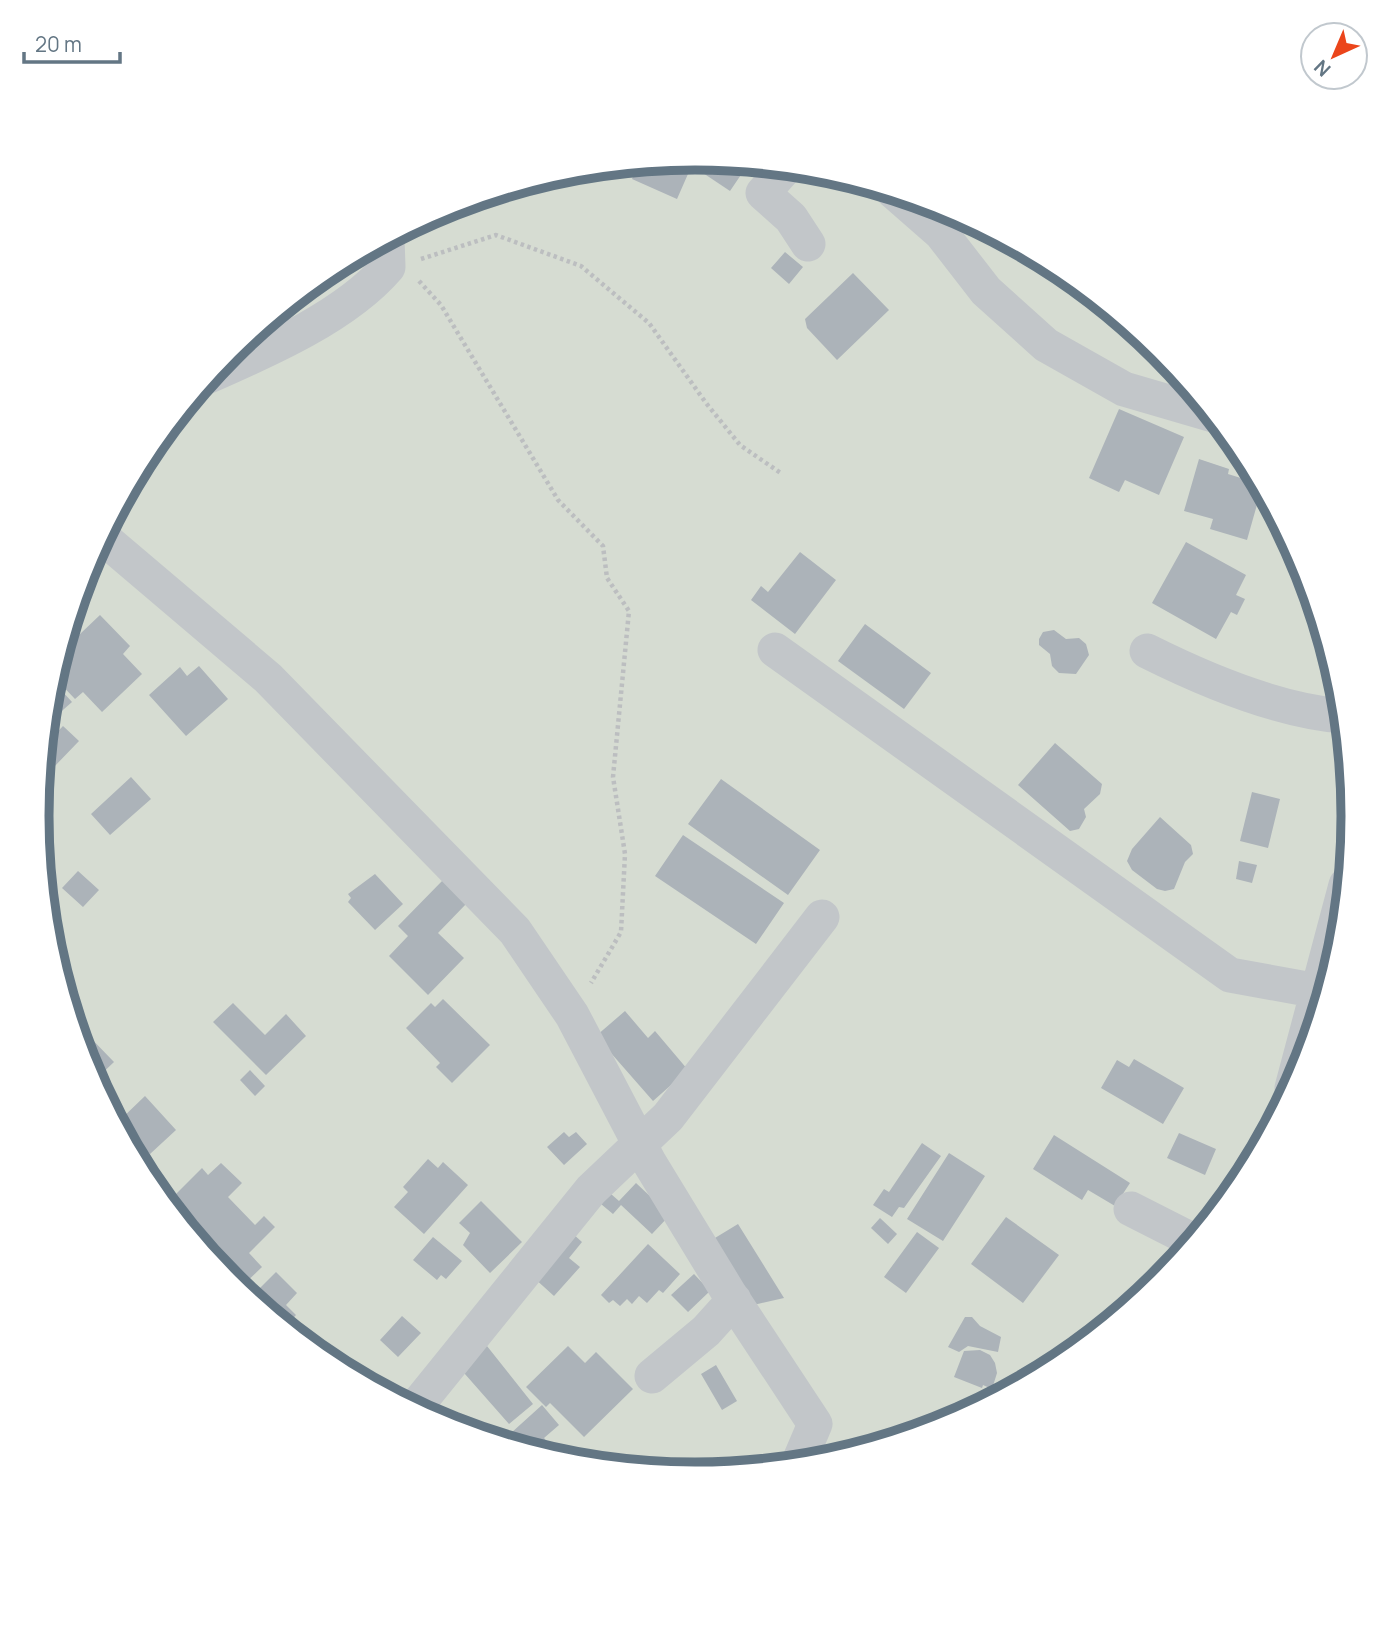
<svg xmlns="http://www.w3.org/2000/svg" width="1390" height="1632" font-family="Manrope,sans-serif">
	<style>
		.green { fill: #d6dcd2 }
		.building { fill: #acb3b9 }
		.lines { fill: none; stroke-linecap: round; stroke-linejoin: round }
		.path { stroke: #bcbec0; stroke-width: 4.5; stroke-dasharray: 3.5 3.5; stroke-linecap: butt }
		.minor { stroke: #c2c6c9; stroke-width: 35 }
		.rim { fill: none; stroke: #637684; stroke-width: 9 }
	</style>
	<rect width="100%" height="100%" fill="#f5f5f1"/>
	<path class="green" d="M39 816a656 656 0 1 1 1312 0a656 656 0 1 1-1312 0Z"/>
	<path class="building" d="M 695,158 L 677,199 L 632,179 L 639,163 Z
		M 700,158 L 749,163 L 730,191 L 694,167 Z
		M 616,165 L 610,179 L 571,171 L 571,170 Z
		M 785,252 L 803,267 L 789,284 L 771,268 Z
		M 853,273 L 889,310 L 837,360 L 807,328 L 805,319 Z
		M 1119,409 L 1184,437 L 1159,495 L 1125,480 L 1119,492 L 1089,478 Z
		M 1199,459 L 1229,469 L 1228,474 L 1260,484 L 1262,487 L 1247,540 L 1210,529 L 1213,519 L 1184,511 Z
		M 1290,539 L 1302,562 L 1290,559 L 1286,551 Z
		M 1186,542 L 1246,575 L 1236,595 L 1245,599 L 1237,615 L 1231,612 L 1216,639 L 1152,603 Z
		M 800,552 L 836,580 L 795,634 L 751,600 L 761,586 L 768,592 Z
		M 100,615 L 130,646 L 123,654 L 142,674 L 102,712 L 83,692 L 75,699 L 53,676 L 60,653 Z
		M 865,624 L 931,673 L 904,709 L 838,661 Z
		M 1054,630 L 1066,639 L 1079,638 L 1086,644 L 1089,655 L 1076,674 L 1059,673 L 1052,666 L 1050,654 L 1039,645 L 1039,639 L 1043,632 Z
		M 199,666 L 228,699 L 186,736 L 149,695 L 180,667 L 187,676 Z
		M 52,680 L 72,702 L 55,717 L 47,709 Z
		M 63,726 L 79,741 L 53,768 L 43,758 L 44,746 Z
		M 1055,743 L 1102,784 L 1100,794 L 1084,809 L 1086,817 L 1079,829 L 1070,831 L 1018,785 Z
		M 131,777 L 151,799 L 110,835 L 91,814 Z
		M 721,779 L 820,850 L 788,895 L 688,824 Z
		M 1252,792 L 1280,799 L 1268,848 L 1240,841 Z
		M 1160,817 L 1191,845 L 1193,854 L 1185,862 L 1174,889 L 1165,891 L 1157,889 L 1132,870 L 1127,861 L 1132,849 Z
		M 683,835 L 784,903 L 756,944 L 655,876 Z
		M 1239,861 L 1257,865 L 1252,883 L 1236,879 Z
		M 78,871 L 99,890 L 83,907 L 62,888 Z
		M 375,874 L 403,904 L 375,930 L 348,902 L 351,898 L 348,894 Z
		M 443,880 L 467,903 L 438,933 L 464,958 L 428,995 L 389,956 L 408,936 L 398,926 Z
		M 62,985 L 81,1005 L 73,1021 L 72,1018 Z
		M 443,999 L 490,1045 L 452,1083 L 436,1067 L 440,1063 L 406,1028 L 431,1003 L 435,1007 Z
		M 233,1003 L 265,1035 L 286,1014 L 306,1036 L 266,1075 L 213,1022 Z
		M 625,1011 L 648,1038 L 655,1031 L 688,1070 L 653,1101 L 596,1036 Z
		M 82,1029 L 114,1062 L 94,1081 L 77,1034 Z
		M 1134,1059 L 1184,1088 L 1163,1124 L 1101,1088 L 1117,1060 L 1129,1067 Z
		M 250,1070 L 265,1086 L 255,1096 L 240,1080 Z
		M 145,1096 L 176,1130 L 150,1154 L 119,1121 Z
		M 564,1132 L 569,1137 L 576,1132 L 587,1144 L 564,1165 L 547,1147 Z
		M 1179,1133 L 1216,1149 L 1205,1175 L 1167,1158 Z
		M 1054,1135 L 1130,1183 L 1115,1206 L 1088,1190 L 1082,1200 L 1033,1169 Z
		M 922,1143 L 941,1156 L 904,1208 L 899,1207 L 892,1217 L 873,1205 L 884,1189 L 889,1192 Z
		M 949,1153 L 985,1176 L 943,1241 L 907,1219 Z
		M 428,1159 L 438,1168 L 443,1162 L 468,1185 L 424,1234 L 394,1207 L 408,1192 L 403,1187 Z
		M 221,1163 L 242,1183 L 228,1197 L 255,1225 L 264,1216 L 275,1227 L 249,1253 L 262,1267 L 239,1289 L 166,1204 L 202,1168 L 208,1175 Z
		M 636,1183 L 670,1215 L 652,1234 L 621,1205 L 613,1214 L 601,1204 L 611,1194 L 619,1201 Z
		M 481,1201 L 522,1242 L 490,1273 L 463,1245 L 470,1233 L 459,1223 Z
		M 1006,1217 L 1059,1255 L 1023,1303 L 971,1264 Z
		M 880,1218 L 897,1234 L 888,1244 L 871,1228 Z
		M 738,1224 L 784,1298 L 749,1306 L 710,1241 Z
		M 917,1232 L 939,1248 L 906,1293 L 884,1277 Z
		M 572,1233 L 582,1242 L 569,1258 L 580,1267 L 554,1296 L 533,1277 Z
		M 433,1237 L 462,1261 L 446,1279 L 441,1275 L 437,1280 L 413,1260 Z
		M 648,1244 L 680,1274 L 663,1293 L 659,1290 L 647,1303 L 639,1296 L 632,1304 L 627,1299 L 620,1306 L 613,1300 L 609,1303 L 601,1295 Z
		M 276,1272 L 297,1293 L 286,1305 L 296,1315 L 285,1327 L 250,1298 Z
		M 694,1274 L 710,1291 L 688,1312 L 671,1295 Z
		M 402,1316 L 421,1333 L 398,1357 L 380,1340 Z
		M 965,1317 L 972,1317 L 980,1326 L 1001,1337 L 998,1352 L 968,1346 L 959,1352 L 948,1347 Z
		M 483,1341 L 533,1404 L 509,1424 L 457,1365 Z
		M 568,1346 L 585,1363 L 596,1352 L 633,1389 L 584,1437 L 550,1403 L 546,1407 L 526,1387 Z
		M 980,1350 L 990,1355 L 995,1363 L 997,1373 L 992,1389 L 983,1385 L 982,1388 L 954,1377 L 964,1351 Z
		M 716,1365 L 737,1401 L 722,1410 L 701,1374 Z
		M 366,1371 L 374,1379 L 377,1376 L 397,1394 L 393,1398 L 359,1379 Z
		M 542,1405 L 559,1425 L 544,1438 L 549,1444 L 542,1451 L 546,1455 L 501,1442 Z
		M 941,1410 L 957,1419 L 936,1428 L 934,1424 Z
		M 582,1448 L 594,1464 L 558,1459 L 571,1450 L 574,1453 Z"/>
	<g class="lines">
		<path class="path" d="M 421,259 L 496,235 L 581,266 L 649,323 L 706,403 L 740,445 L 782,474
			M 419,281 L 441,305 L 558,500 L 603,546 L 607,578 L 629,611 L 613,777 L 625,854 L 621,932 L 591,983"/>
		<path class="minor" d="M 786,167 L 763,193 L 791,218 L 808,244
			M 893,191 L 941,233 L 986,291 L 1046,345 L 1124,389 L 1213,415
			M 209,376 C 268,350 346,316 388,267 L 387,238
			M 102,537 L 268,678 L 515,931 L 572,1015 L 649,1162 L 730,1295 L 815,1424 L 798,1464
			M 775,650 L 1230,975 L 1318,991
			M 1147,651 C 1205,680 1279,711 1343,716
			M 1292,1088 L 1346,885
			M 1131,1209 L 1194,1241
			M 652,1376 L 706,1331 L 734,1300
			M 414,1409 L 591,1190 L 668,1117 L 822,917"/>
	</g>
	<path d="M0 0H1390V1632H0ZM49 816a646 646 0 1 1 1292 0a646 646 0 1 1-1292 0Z" fill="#fff" fill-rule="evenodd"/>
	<path class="rim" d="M49 816a646 646 0 1 1 1292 0a646 646 0 1 1-1292 0Z"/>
	<g transform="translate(1334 56) rotate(224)"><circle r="33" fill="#ffffff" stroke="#c1c8ce" stroke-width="2"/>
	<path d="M0-5L12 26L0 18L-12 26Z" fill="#eb451b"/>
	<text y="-10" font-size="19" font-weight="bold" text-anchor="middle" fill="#637684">N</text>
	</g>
	<path d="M24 52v10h96v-10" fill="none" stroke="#637684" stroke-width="3.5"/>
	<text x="35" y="52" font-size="21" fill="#637684" stroke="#ffffff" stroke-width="5" paint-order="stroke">20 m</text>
</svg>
